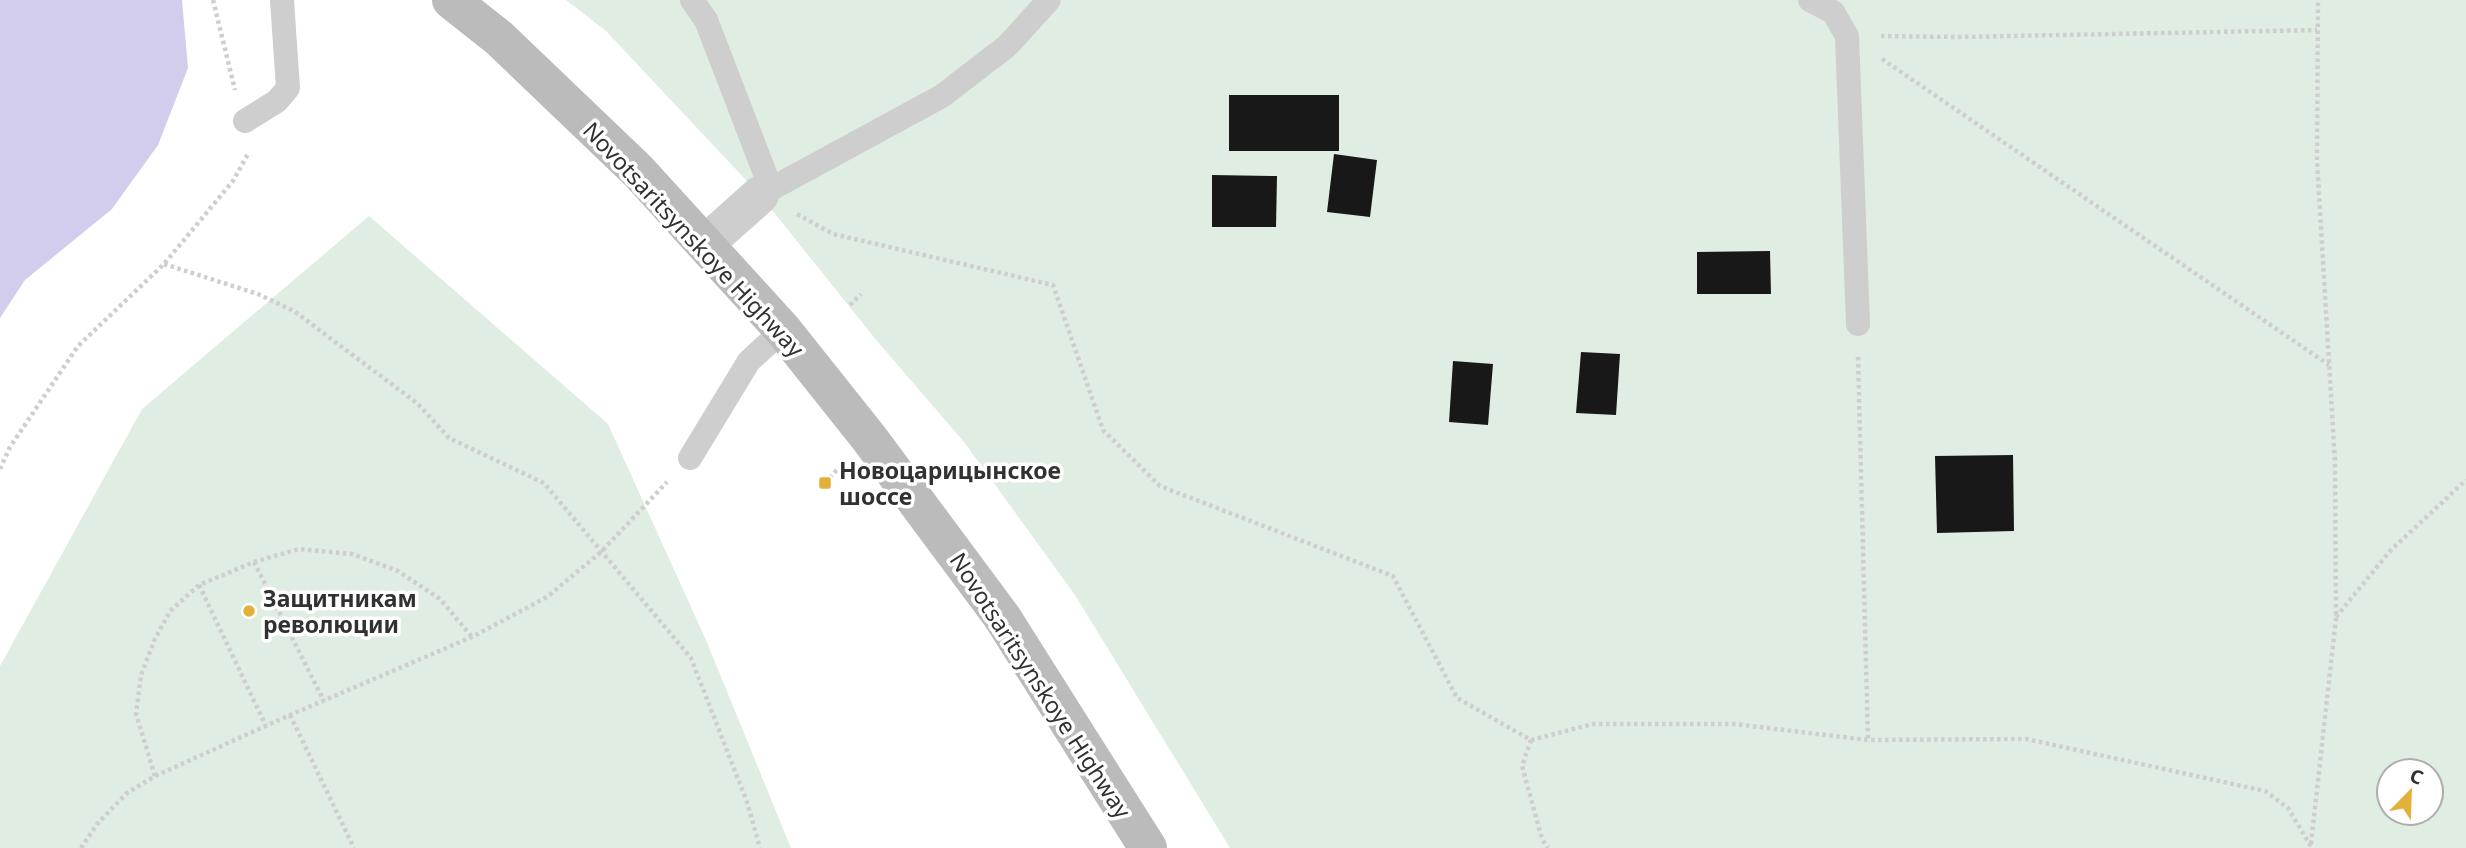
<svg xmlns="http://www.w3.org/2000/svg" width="2466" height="848" font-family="'Noto Sans',sans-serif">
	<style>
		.green { fill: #e0ede3; fill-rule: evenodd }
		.water { fill: #d2cdec }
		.building { fill: #181818 }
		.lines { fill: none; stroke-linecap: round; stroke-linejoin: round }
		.path { stroke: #cecece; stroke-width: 4.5; stroke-dasharray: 3.5 3.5; stroke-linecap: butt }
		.lane { stroke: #cecece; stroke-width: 24 }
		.street { stroke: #cecece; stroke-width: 38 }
		.secondary { stroke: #bbb; stroke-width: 38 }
		.poi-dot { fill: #e2b139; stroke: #fff; stroke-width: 2.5 }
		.labels { text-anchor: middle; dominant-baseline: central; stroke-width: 7; stroke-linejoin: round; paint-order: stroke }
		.street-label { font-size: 23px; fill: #313131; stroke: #fff }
		.poi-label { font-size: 23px; font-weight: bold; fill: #313131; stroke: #fff; text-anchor: start }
	</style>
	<rect width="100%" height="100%" fill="#fff"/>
	<path class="green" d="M 566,0 L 2466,0 L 2466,848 L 1230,848 L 1075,595 L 964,442 L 877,341 L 760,195 L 606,31 ZM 2389,771 L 2431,771 L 2431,813 L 2389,813 Z
		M 369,216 L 608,424 L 706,640 L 791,848 L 0,848 L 0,666 L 142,409 Z"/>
	<path class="water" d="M 0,0 L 182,0 L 188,68 L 158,145 L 112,209 L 25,280 L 0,318 Z"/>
	<path class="building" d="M 1229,95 L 1339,95 L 1339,151 L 1229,151 Z
		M 1334,154 L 1377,160 L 1370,217 L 1327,212 Z
		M 1212,175 L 1277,176 L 1276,227 L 1212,227 Z
		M 1770,251 L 1771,294 L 1697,294 L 1697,252 Z
		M 1581,352 L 1620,354 L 1616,415 L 1576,413 Z
		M 1453,361 L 1493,364 L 1488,425 L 1449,422 Z
		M 2013,455 L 2014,531 L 1937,533 L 1935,456 Z"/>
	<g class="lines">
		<path class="path" d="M 213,0 L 235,90
			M 1881,36 L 1958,37 L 2317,30
			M 1882,59 L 2329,365
			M 797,214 L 833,234 L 1053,285 L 1103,430 L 1160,486 L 1393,576 L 1457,698 L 1531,740 L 1593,724 L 1734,724 L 1868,740 L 2026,739 L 2265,791 L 2288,808 L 2312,848
			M 164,264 L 258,294 L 294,311 L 418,404 L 449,438 L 544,483 L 691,658 L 747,802 L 760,848
			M 850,305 L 861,294
			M 1858,357 L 1868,740
			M 0,469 L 10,447 L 78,346 L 164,264 L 233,181 L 249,152
			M 825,483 L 837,470
			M 254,562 L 324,701
			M 199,585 L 266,726
			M 2336,617 L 2390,551 L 2466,480
			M 290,715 L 354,848
			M 1531,740 L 1522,766 L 1542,839 L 1548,848
			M 155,776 L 136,714 L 141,675 L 154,641 L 170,611 L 199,585 L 254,562 L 299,549 L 352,554 L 398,571 L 440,599 L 472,637
			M 2311,844 L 2336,618 L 2335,463 L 2317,160 L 2318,0
			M 81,848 L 98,823 L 127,793 L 155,776 L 290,715 L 472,637 L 547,597 L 601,552 L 667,482"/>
		<path class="lane" d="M 692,0 L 706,20 L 771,189
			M 1810,0 L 1833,12 L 1847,36 L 1858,324
			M 245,121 L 277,101 L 288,88 L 282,0
			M 760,195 L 942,96 L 1007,46 L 1049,0
			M 690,458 L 749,361 L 783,330"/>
		<path class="street" d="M 705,244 L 760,195"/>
		<path class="secondary" d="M 451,0 L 499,38 L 638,171 L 783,330 L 869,438 L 1002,617 L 1148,848"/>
	</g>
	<g class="poi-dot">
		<rect x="818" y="476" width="14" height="14" rx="3.5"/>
		<circle cx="249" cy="611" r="7"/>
	</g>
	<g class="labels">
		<g class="street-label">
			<text transform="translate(694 239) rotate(47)">Novotsaritsynskoye Highway</text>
			<text transform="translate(1041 685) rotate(57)">Novotsaritsynskoye Highway</text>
		</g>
		<g class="poi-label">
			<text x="839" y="470">Новоцарицынское<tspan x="839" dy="26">шоссе</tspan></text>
			<text x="263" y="598">Защитникам<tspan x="263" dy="26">революции</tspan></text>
		</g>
	</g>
	<g transform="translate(2410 792) rotate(23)"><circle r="33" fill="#ffffff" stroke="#adadad" stroke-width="2"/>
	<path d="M0-5L12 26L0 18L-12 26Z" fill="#e2b139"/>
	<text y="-10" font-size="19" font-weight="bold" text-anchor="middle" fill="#313131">С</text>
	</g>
</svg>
